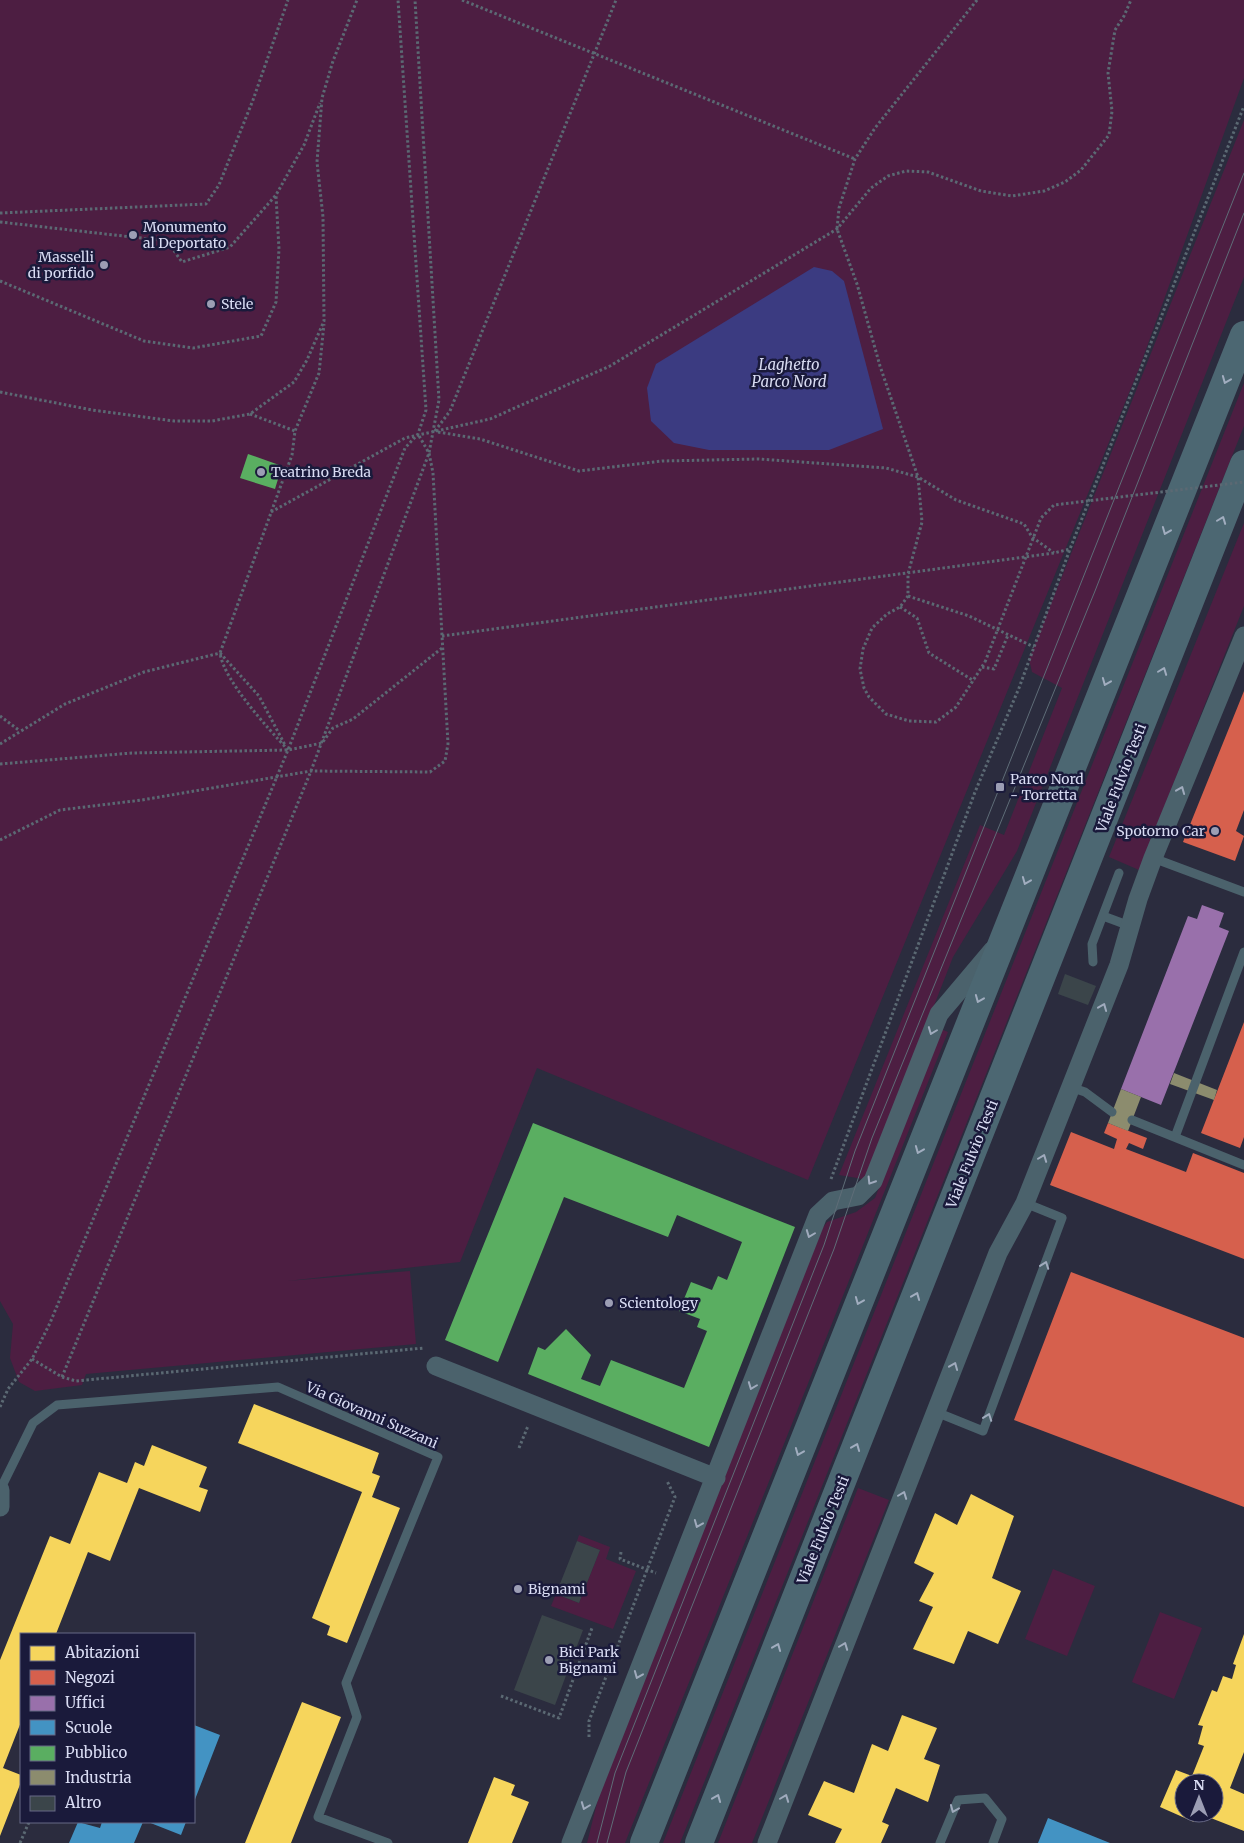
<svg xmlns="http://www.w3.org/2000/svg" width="1244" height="1843" font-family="Merriweather,serif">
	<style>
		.green { fill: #4d1e42 }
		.water { fill: #3b3b81 }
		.homes { fill: #f6d55c }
		.shops { fill: #d6604d }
		.offices { fill: #9970ab }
		.schools { fill: #4393c3 }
		.public { fill: #5aae61 }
		.industry { fill: #8c8c6e }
		.building { fill: #3b454a }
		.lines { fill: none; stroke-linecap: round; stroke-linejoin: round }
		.path { stroke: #5b6973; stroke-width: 3; stroke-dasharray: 2.5 2.5; stroke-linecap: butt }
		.lane { stroke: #4b626c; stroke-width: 9 }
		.street { stroke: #4b626c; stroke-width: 19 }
		.primary { stroke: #4c6772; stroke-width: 28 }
		.tram { stroke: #5f6d78; stroke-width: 1 }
		.path-bridge { stroke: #5b6973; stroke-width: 3; stroke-dasharray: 2.5 2.5; stroke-linecap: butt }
		.oneway { stroke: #a1adbf }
		.oneway2 { stroke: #a0abbd }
		.poi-dot { fill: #9c9eb4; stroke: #1a1a3b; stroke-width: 2 }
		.labels { text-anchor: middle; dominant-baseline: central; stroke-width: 5; stroke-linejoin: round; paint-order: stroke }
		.poi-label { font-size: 14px; fill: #d9dcf3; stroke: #1a1a3b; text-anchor: start }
		.street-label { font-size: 14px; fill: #d9dcf3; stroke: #1a1a3b }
		.water-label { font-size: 15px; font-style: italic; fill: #d8dbf1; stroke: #1a1a3b }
	</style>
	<rect width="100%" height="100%" fill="#2b2c3e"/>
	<path class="green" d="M 0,0 L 1244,0 L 1244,78 L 1140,366 L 808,1180 L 537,1068 L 460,1262 L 287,1281 L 410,1271 L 416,1344 L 86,1374 L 82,1385 L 35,1391 L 19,1382 L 10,1358 L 13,1324 L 0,1301 Z
		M 1244,120 L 1244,277 L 1017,851 L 953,957 L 869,1172 L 863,1179 L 839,1175 L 980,825 L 1004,835 L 1062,688 L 1032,672 L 1029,659 Z
		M 1244,383 L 1244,426 L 680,1843 L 663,1843 Z
		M 1244,523 L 1244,606 L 1139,870 L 1109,857 Z
		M 941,1029 L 948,1032 L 625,1843 L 587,1843 L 600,1791 L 822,1229 L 827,1222 L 856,1212 L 875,1198 Z
		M 858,1488 L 889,1500 L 752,1843 L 718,1843 Z
		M 579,1535 L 610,1547 L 606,1559 L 636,1571 L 613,1629 L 551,1606 L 556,1594 L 579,1603 L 600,1550 L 577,1541 Z
		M 1053,1569 L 1095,1586 L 1067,1656 L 1025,1639 Z
		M 1160,1612 L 1202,1628 L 1174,1699 L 1132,1682 Z"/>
	<path class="water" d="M 814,267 L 832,271 L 844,281 L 883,429 L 829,450 L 709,450 L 674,443 L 651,421 L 647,388 L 656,364 Z"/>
	<path class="homes" d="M 254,1404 L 379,1453 L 372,1473 L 380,1476 L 372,1497 L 400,1508 L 347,1643 L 327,1635 L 330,1626 L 312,1618 L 362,1492 L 238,1443 Z
		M 152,1445 L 207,1467 L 199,1487 L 208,1490 L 200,1512 L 139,1488 L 110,1561 L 88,1552 L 56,1634 L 21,1634 L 21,1722 L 3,1768 L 21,1775 L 21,1782 L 0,1836 L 0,1660 L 50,1536 L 70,1544 L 99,1472 L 127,1483 L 135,1462 L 144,1466 Z
		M 971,1494 L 1014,1516 L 992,1578 L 1021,1591 L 998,1644 L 968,1631 L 954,1664 L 913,1649 L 933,1607 L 919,1601 L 934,1573 L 914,1563 L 935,1513 L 957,1525 Z
		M 1244,1634 L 1244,1752 L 1230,1788 L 1244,1794 L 1244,1831 L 1198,1813 L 1214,1813 L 1214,1783 L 1184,1783 L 1184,1813 L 1198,1813 L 1194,1822 L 1160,1807 L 1176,1770 L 1192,1776 L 1204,1746 L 1198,1744 L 1203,1726 L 1198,1725 L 1212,1690 L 1217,1692 L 1223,1676 L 1232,1679 L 1236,1665 L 1233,1664 Z
		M 302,1702 L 341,1717 L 291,1843 L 245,1843 Z
		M 902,1715 L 937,1728 L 924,1759 L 940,1765 L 928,1802 L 896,1788 L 882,1822 L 889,1825 L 881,1843 L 835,1843 L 842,1829 L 808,1815 L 824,1781 L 854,1793 L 872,1744 L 888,1751 Z
		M 494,1777 L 515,1785 L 511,1795 L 529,1802 L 512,1843 L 468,1843 Z"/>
	<path class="shops" d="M 1244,691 L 1244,810 L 1236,831 L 1244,836 L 1235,861 L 1183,842 Z
		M 1244,1022 L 1244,1137 L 1240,1148 L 1201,1133 Z
		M 1108,1123 L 1147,1138 L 1143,1149 L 1129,1143 L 1126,1149 L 1186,1172 L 1193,1153 L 1244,1173 L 1244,1259 L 1050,1185 L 1071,1132 L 1114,1149 L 1117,1139 L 1104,1133 Z
		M 1071,1272 L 1244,1338 L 1244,1507 L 1014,1420 Z"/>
	<path class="offices" d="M 1202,905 L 1224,913 L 1219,927 L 1229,931 L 1161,1105 L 1121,1089 L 1188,916 L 1197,919 Z"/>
	<path class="schools" d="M 194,1725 L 220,1735 L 194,1802 Z
		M 1048,1818 L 1110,1843 L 1038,1843 Z
		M 78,1822 L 100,1828 L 102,1822 L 143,1822 L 134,1843 L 69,1843 Z
		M 148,1822 L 186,1822 L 181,1835 Z"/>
	<path class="public" d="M 248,454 L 282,466 L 275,489 L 240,478 Z
		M 533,1123 L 795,1227 L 709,1447 L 528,1374 L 538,1347 L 545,1350 L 566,1329 L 591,1355 L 581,1379 L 600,1386 L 611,1360 L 684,1388 L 707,1331 L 697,1327 L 700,1319 L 679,1311 L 691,1282 L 712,1290 L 718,1276 L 727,1280 L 742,1242 L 677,1215 L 668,1237 L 564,1197 L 498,1362 L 445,1340 Z"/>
	<path class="industry" d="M 1174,1073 L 1217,1090 L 1214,1100 L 1170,1084 Z
		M 1121,1089 L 1141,1097 L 1128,1131 L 1108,1123 Z"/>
	<path class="building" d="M 1065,974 L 1096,986 L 1088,1005 L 1058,994 Z
		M 577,1541 L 600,1550 L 579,1603 L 556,1594 Z
		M 542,1615 L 583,1630 L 555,1705 L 514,1690 Z"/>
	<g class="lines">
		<path class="path" d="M 462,0 L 855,159
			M 977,0 L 875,128 L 855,159 L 839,208 L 837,229 L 857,284 L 880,366 L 918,477 L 922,522 L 908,574 L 908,596 L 900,607 L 887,614 L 872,628 L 863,649 L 860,669 L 864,688 L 869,697 L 886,714 L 909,721 L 936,722 L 956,707 L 985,662
			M 0,213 L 206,204 L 219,185 L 253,100 L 288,0
			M 0,222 L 167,241 L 182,262 L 230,247 L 276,195 L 304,145 L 320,103
			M 0,281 L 144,341 L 193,348 L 261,336 L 276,302 L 279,249 L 276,196
			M 0,392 L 92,410 L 174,421 L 212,421 L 250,414 L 294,382 L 307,360 L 324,321 L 323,217 L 317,162 L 322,98 L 333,61 L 357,0
			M 250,414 L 295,431
			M 435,431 L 450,411 L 616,0
			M 438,432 L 480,439 L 579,471 L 662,461 L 759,459 L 886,468 L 918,477 L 956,500 L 1024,524 L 1032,537 L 1054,553
			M 271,512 L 405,438 L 490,419 L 610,366 L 837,229 L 871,188 L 888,176 L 906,171 L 928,172 L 981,191 L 1012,196 L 1044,191 L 1065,182 L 1081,170 L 1109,135 L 1112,111 L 1108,73 L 1115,30 L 1124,16 L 1131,0
			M 908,596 L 969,616 L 1034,647
			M 900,607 L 917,618 L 929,653 L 974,681
			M 442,636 L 1054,553 L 1070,549
			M 220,653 L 259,696 L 285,745
			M 982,667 L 994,669 L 1008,635
			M 0,716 L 20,731
			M 0,744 L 65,704 L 144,672 L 220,653
			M 288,750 C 268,728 224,681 220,653 L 292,455 L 295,431 L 319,373 L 324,324
			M 0,764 L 132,753 L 288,750 L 322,743 L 333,728 L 353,719 L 442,648
			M 0,840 L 60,810 L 142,800 L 311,771 L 430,772 L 445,761 L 448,744 L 433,473 L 429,453 L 418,434
			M 831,1179 L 975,792 L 1019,688 L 1070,549 L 1244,106
			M 32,1359 L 62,1377 L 76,1381 L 424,1348
			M 62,1377 L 311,771 L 429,453 L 439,400 L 415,0
			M 0,1407 L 8,1389 L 32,1359 L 50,1323 L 288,750 L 405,448 L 418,434 L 426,410 L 398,0
			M 519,1448 L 528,1426
			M 621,1552 L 620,1559 L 656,1573
			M 501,1696 L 559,1718 L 592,1628
			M 589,1737 L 589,1721 L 675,1497 L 667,1481
			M 20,1843 L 29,1822"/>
		<path class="lane" d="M 1153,858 L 1244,892
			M 1103,916 L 1130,926
			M 1093,962 L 1092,944 L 1119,873
			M 1070,1087 L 1085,1092 L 1112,1112
			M 1132,1120 L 1244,1165
			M 1175,1137 L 1244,952
			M 936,1412 L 983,1431 L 1062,1218 L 1025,1203
			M 0,1490 L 33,1423 L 57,1405 L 278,1387 L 438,1457 L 346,1683 L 357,1717 L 318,1817 L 388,1843
			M 940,1843 L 958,1800 L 985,1798 L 1002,1819 L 993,1843"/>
		<path class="street" d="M 436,1366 L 716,1478
			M 0,1490 L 0,1507
			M 571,1843 L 818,1215 L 833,1201 L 858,1196 L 873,1181 L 939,1014 L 993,950
			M 767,1843 L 998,1253 L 1025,1203 L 1119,965 L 1138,899 L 1153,858 L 1244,636"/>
		<path class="primary" d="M 644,1843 L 1244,335
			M 699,1843 L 1244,464"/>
		<path class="tram" d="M 597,1843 L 615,1773 L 824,1245 L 855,1151 L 1244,173
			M 607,1843 L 626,1772 L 834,1249 L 872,1138 L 1095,591 L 1244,213"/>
		<path class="path-bridge" d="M 985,662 L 1041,518 L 1054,505 L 1244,482"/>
	</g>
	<defs><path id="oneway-chevron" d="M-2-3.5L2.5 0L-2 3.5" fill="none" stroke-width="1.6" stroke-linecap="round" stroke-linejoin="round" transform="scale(1.25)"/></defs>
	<g class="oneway">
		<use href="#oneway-chevron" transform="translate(1226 380) rotate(112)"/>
		<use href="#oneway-chevron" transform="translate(1222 520) rotate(-69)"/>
		<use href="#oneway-chevron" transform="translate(1166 531) rotate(112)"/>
		<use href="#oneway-chevron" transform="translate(1163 671) rotate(-69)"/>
		<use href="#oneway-chevron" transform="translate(1106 682) rotate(112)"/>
		<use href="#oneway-chevron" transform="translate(1026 881) rotate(112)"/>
		<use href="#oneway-chevron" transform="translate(979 999) rotate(112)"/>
		<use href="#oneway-chevron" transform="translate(919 1150) rotate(112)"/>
		<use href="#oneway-chevron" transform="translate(916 1296) rotate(-68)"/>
		<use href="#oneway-chevron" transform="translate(859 1301) rotate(112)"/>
		<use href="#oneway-chevron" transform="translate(856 1447) rotate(-68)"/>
		<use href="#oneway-chevron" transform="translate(799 1452) rotate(112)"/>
		<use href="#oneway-chevron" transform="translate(777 1647) rotate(-68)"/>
		<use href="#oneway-chevron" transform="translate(717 1798) rotate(-68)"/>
	</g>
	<g class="oneway2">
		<use href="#oneway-chevron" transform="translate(1181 790) rotate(-68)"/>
		<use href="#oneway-chevron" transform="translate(1103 1007) rotate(-68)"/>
		<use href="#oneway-chevron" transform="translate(932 1031) rotate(111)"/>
		<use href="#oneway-chevron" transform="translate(1043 1158) rotate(-69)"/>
		<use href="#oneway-chevron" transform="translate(871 1181) rotate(122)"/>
		<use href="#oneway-chevron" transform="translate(810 1234) rotate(111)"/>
		<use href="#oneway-chevron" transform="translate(1045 1265) rotate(-70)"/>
		<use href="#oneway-chevron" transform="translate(954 1366) rotate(-68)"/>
		<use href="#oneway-chevron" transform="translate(752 1386) rotate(111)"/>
		<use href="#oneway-chevron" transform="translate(988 1417) rotate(-70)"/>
		<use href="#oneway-chevron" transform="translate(903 1495) rotate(-69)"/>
		<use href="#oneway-chevron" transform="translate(698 1524) rotate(112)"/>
		<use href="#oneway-chevron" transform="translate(844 1646) rotate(-69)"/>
		<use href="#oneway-chevron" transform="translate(638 1675) rotate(112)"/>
		<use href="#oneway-chevron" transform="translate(785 1798) rotate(-69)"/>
		<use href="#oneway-chevron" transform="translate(585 1806) rotate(111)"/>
		<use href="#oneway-chevron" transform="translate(954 1809) rotate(113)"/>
	</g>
	<g class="poi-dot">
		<circle cx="133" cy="235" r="5"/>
		<circle cx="104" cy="265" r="5"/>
		<circle cx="211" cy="304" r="5"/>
		<circle cx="261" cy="472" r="5"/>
		<rect x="995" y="782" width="10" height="10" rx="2.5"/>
		<circle cx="1215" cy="831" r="5"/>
		<circle cx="609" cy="1303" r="5"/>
		<circle cx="518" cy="1589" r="5"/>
		<circle cx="549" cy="1660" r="5"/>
	</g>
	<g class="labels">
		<g class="poi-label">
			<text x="143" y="227">Monumento<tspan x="143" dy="16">al Deportato</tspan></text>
			<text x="94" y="257" text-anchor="end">Masselli<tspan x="94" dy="16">di porfido</tspan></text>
			<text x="221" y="304">Stele</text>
			<text x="271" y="472">Teatrino Breda</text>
			<text x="1010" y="779">Parco Nord<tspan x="1010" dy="16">- Torretta</tspan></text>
			<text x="1205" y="831" text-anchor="end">Spotorno Car</text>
			<text x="619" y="1303">Scientology</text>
			<text x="528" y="1589">Bignami</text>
			<text x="559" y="1652">Bici Park<tspan x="559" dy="16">Bignami</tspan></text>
		</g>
		<g class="street-label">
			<text transform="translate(1121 778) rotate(-69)">Viale Fulvio Testi</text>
			<text transform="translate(972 1154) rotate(-68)">Viale Fulvio Testi</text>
			<text transform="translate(372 1415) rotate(24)">Via Giovanni Suzzani</text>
			<text transform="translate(823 1530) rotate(-68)">Viale Fulvio Testi</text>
		</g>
		<g class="water-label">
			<text x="789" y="364">Laghetto<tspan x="789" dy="17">Parco Nord</tspan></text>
		</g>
	</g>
	<rect x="20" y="1633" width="175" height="190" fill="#1a1a3b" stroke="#666885"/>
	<rect x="30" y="1646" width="25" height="15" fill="#f6d55c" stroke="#666885"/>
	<text x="65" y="1658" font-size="15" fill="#d9dcf3">Abitazioni</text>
	<rect x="30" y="1670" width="25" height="15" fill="#d6604d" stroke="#666885"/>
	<text x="65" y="1683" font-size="15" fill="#d9dcf3">Negozi</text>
	<rect x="30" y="1696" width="25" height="15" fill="#9970ab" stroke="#666885"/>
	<text x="65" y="1708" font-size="15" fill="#d9dcf3">Uffici</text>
	<rect x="30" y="1720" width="25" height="15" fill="#4393c3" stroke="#666885"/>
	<text x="65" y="1733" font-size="15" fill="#d9dcf3">Scuole</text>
	<rect x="30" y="1746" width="25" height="15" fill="#5aae61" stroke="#666885"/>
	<text x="65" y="1758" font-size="15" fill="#d9dcf3">Pubblico</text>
	<rect x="30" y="1770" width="25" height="15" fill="#8c8c6e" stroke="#666885"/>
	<text x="65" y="1783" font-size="15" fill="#d9dcf3">Industria</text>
	<rect x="30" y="1796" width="25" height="15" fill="#3b454a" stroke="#666885"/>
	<text x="65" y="1808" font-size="15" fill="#d9dcf3">Altro</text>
	<g transform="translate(1199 1798)"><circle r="24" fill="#1a1a3b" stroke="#666885"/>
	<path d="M0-4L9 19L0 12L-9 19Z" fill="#9c9eb4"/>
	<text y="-8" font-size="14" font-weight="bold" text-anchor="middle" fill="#d9dcf3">N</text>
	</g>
</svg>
